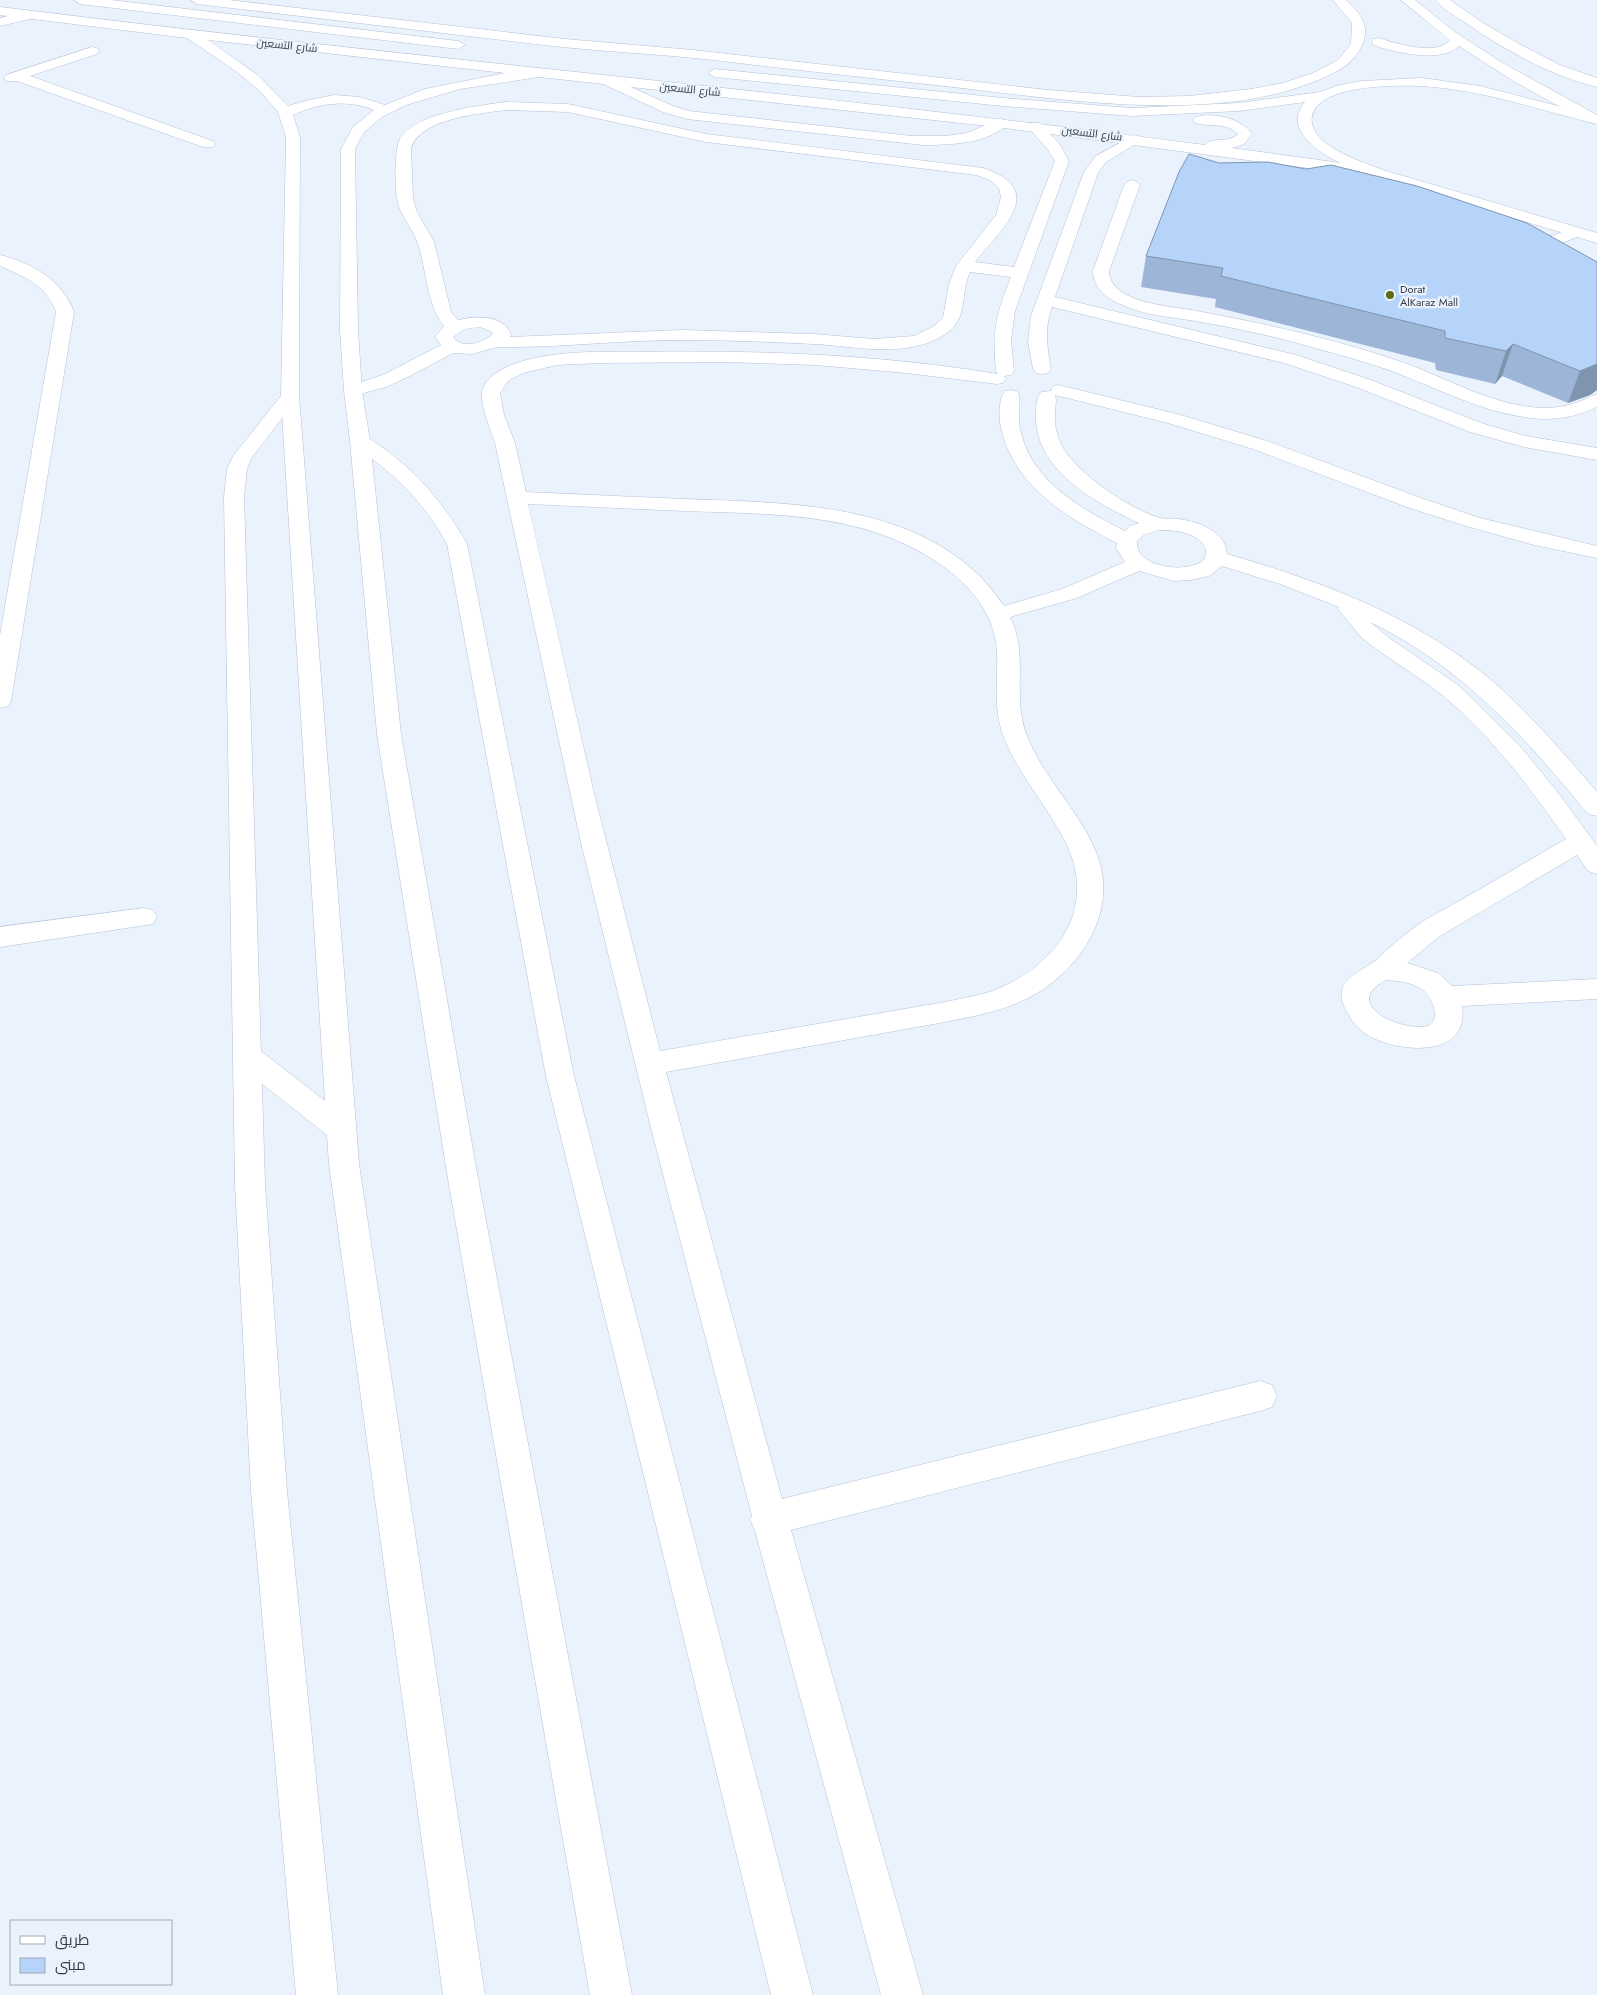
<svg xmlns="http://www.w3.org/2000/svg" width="1597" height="1995" font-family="Jost,Cairo,sans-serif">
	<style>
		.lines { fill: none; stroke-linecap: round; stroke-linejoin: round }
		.minor-casing { stroke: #b4c2d4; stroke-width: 1 }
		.major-casing { stroke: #b4c2d4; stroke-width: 1 }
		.minor { fill: #fff; fill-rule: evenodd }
		.major { fill: #fff; fill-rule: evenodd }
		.wall { fill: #9db5d7 }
		.shaded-wall { fill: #7f94af }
		.building { fill: #b6d3fa; stroke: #7f94af }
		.poi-dot { fill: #5f6b13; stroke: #eaf2fe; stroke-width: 2 }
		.labels { text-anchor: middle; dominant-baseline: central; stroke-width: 4.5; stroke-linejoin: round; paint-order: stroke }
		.far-street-label { font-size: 11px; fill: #363b43; stroke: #eaf2fe }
		.far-poi-label { font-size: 11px; fill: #363b43; stroke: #eaf2fe; text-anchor: start }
	</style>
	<rect width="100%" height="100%" fill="#eaf2fe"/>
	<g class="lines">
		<defs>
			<path id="minor" d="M 191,0 L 229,0 L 565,39 L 693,50 L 1048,90 L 1139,97 L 1189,96 L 1251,89 L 1283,83 L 1313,73 L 1338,60 L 1351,44 L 1352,23 L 1333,0 L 1346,0 C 1352,6 1358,11 1362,19 C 1372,38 1356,61 1339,70 C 1233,128 1069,100 953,87 C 870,78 788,69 705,59 C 658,54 610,52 562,47 C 440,33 319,18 197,4 Z
				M 1401,0 L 1415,0 L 1455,32 L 1501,62 L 1597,115 L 1597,122 L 1588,122 L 1515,82 L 1459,46 C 1441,64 1394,52 1373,45 L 1372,42 L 1373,39 L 1378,38 C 1396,43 1436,57 1450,40 Z
				M 1436,0 L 1450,0 L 1483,23 L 1521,45 L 1560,65 L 1597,78 L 1597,87 C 1549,75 1503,49 1463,21 C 1454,15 1442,9 1436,0 Z
				M 30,11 L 34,12 L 36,15 L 34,18 L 0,26 L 0,18 Z
				M 92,47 L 97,48 L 99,51 L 97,54 L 30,76 L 213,141 L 215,144 L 213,147 L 203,147 L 17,81 L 6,81 L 4,78 L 6,75 Z
				M 606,76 L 673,106 L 689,111 L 912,136 L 946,136 L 967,133 L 1000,119 L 1005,120 L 1007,123 C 992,144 947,145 923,145 L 687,119 L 663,112 L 601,83 L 599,80 Z
				M 505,102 L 568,104 L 706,134 L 983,168 C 1050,190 1000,230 975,262 L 1014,267 L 1055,161 L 1048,150 L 1027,126 L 1029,123 L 1039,123 L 1059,143 L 1069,161 L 1015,311 L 1011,340 L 1014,371 L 1011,375 L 1004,376 L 1006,379 L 1003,383 L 997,384 L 906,373 L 816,365 L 726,362 L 601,363 L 557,365 L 523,373 L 508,381 L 500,393 L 504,415 L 515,443 L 526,492 C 578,494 631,497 684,499 C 795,503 935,502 1004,606 L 1062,589 L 1125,562 L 1116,548 L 1117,543 C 1067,518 1014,486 1001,428 C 999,418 998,400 1005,391 L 1011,390 L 1017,391 C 1022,398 1018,409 1019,417 C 1019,424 1020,430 1022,436 C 1034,483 1085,511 1125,531 L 1130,526 L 1139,523 C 1097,504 1033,469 1036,414 C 1036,407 1036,398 1041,392 L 1051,391 L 1053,386 L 1059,385 L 1181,415 L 1267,441 L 1421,498 L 1480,518 L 1597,546 L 1597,558 L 1534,545 L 1466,526 L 1407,507 L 1253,449 L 1168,423 L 1055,395 C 1057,400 1055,407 1055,413 C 1054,424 1057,437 1062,446 C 1077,474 1130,509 1160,518 C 1165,519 1172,518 1179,519 C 1198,522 1226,531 1227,554 C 1321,581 1414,616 1490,679 C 1529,713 1563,752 1597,792 L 1597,816 L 1588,814 C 1524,736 1462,667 1370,622 L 1389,638 L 1458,685 L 1519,745 L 1556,790 L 1597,846 L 1597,874 L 1588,871 L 1577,855 L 1440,936 L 1407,963 L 1438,973 L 1452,986 L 1597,979 L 1597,999 L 1462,1006 C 1471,1061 1391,1053 1363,1032 C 1356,1026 1351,1020 1347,1012 C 1343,1005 1340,998 1342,990 C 1347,975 1361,971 1372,963 C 1379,959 1383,953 1389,948 C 1399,939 1411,930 1422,922 C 1436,913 1453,905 1468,896 C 1501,877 1533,858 1566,839 C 1530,788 1491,735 1442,695 C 1416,674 1386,658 1361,637 L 1338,609 L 1339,607 L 1280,584 L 1222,566 L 1209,576 L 1191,580 L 1174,581 L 1139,571 L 1077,598 L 1010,617 C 1029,653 1012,696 1026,733 C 1042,778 1082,812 1098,857 C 1119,917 1075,977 1022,1001 C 997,1012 971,1017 945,1022 L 666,1072 L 782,1499 L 1260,1381 L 1272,1385 L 1277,1396 L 1272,1407 L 1260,1411 L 791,1530 L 923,1995 L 881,1995 L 755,1531 L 750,1519 L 752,1516 L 652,1132 L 581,843 L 495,443 C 491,430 478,401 483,388 C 487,377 501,369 511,365 C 554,349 602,352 647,352 C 764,350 882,355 998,374 L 996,371 C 992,330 996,315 1011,277 L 970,272 C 959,296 970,318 944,335 C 905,359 856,346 814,344 C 770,342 726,340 682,340 C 620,340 558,348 497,347 L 472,354 L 453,353 L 410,376 L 386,387 L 353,396 L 347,395 L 344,391 L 347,387 L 385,374 L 441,345 L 435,337 L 444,326 C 426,303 427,271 418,244 C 413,228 400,216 397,199 C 395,186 394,150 400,139 C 414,113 478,106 505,102 ZM 505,110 L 568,112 L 706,142 L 976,175 L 990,180 L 999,188 L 1001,197 L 996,215 L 956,266 L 949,284 L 943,318 L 934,326 L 914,336 L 874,339 L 814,334 L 682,330 L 510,337 L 511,335 C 504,314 475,316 458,320 L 451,312 L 434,242 L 417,212 L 413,199 L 411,148 C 421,118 479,114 505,110 ZM 480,327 L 492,332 L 493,334 C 483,343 462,350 453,337 L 465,329 ZM 528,504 C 581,506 633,509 685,511 C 766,514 852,512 924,554 C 961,575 995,608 997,652 C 998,680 993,707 1003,735 C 1017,773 1046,804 1065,841 C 1097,904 1062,960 1002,987 C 984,995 964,998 945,1002 L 660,1051 L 594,793 ZM 1159,530 C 1176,530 1198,532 1206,549 L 1205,559 C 1189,575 1134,568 1137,541 L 1144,535 ZM 1386,980 C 1399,981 1412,982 1423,990 C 1434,999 1444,1027 1421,1027 C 1394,1028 1342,1003 1386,980 Z
				M 1134,135 L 1139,136 L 1141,139 L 1139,142 L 1106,162 L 1098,173 L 1055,297 L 1296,355 L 1368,379 L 1484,424 L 1526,436 L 1597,448 L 1597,460 L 1524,447 L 1470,432 L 1356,387 L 1284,363 L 1052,307 C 1044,328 1047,347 1051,369 L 1048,373 L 1042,374 L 1036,373 L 1033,369 L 1028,342 L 1031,316 L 1084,172 L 1096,156 Z
				M 1132,180 L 1137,182 L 1140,185 L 1109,271 C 1110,303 1169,306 1192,310 C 1211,314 1229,317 1248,321 C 1300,332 1352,345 1402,362 C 1444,377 1486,402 1531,407 C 1544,409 1559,408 1572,404 C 1581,402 1588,397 1597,394 L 1597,407 C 1577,417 1553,421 1531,418 C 1488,413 1449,394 1409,378 C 1379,365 1347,357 1315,348 C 1278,337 1240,329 1201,322 C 1174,317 1145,316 1120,304 C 1106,298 1093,287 1093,271 L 1124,185 L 1127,182 Z
				M 1576,227 L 1582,229 L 1584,232 L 1582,235 C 1560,244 1540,253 1516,247 L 1514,244 L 1516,241 L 1540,240 Z
				M 0,255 C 32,263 62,280 74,312 L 11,701 L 8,706 L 0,708 L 0,635 L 56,312 C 47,285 24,277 0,266 Z
				M 290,390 L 296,392 L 299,396 L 252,457 L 247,469 L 244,497 L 265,1184 L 287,1491 L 338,1995 L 296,1995 L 251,1491 L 235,1184 L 224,497 L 227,469 L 233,456 L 284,392 Z
				M 360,435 C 370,438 378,444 387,451 C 421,476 446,507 467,544 L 574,1076 L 813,1995 L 771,1995 L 546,1076 L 447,544 C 424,502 393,472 353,445 L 350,441 L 353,437 Z
				M 144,908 L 153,910 L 157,917 L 153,924 L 0,947 L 0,927 Z"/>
			<path id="major" d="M 74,0 L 111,0 L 458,41 L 465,45 L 458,49 L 80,4 Z
				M 0,7 C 401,57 804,92 1205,145 C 1214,136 1228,144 1238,134 C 1226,122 1210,127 1195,123 L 1193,120 L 1195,117 C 1214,112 1241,118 1252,134 L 1244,144 L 1232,148 L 1341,163 C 1319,153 1282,129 1305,102 L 1239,111 L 1132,116 L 1003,106 L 715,77 L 708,73 L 715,69 L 1003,98 L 1132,108 L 1239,103 L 1320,92 L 1336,86 L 1361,81 L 1422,78 L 1480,86 L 1597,116 L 1597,124 C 1539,110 1483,90 1422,86 C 1396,85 1319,84 1312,116 C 1310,125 1316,134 1322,140 C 1339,155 1363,162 1383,170 L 1597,233 L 1597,243 L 1376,177 L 997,127 L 539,77 L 460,89 L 406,105 L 382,117 L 364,132 L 355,149 L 358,330 L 362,391 L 370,441 L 401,734 L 477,1173 L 632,1995 L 590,1995 L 447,1173 L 377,734 L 350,441 L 344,391 L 340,330 L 341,149 L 353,127 L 374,110 C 348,99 319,103 293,115 L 300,137 L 299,396 L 359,1164 L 485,1995 L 443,1995 L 329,1164 L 327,1135 L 237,1064 L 233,1056 L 237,1048 L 247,1045 L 257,1048 L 325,1101 L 281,396 L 286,137 L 278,112 L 261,92 L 237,72 L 187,38 L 0,15 ZM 208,40 L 505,73 L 425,89 L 385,105 L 360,97 L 334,95 L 309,100 L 288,106 L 259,76 Z"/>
		</defs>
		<use href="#minor" class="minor-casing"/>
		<use href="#major" class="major-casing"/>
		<use href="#minor" class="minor"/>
		<use href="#major" class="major"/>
	</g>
	<path class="wall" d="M 1219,163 L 1597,262 L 1597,390 L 1590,395 L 1568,403 L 1502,376 L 1495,384 L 1436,370 L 1435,363 L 1215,307 L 1216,299 L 1141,287 L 1146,256 Z"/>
	<path class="shaded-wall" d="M 1513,344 L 1502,376 L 1495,384 L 1506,351 Z
		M 1597,364 L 1597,390 L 1590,395 L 1568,403 L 1580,371 Z"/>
	<path class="building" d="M 1189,154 L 1219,163 L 1268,162 L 1306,169 L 1331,165 L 1417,186 L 1527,223 L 1597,262 L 1597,364 L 1580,371 L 1513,344 L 1506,351 L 1445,338 L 1445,331 L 1221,276 L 1223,268 L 1146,256 L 1179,172 Z"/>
	<circle class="poi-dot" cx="1390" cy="295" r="5"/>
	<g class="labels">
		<g class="far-street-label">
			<text transform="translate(287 45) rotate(6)">شارع التسعين</text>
			<text transform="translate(690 89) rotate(6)">شارع التسعين</text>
			<text transform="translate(1092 133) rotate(7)">شارع التسعين</text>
		</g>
		<g class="far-poi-label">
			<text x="1400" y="289">Dorat<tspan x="1400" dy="13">AlKaraz Mall</tspan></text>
		</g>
	</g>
	<rect x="10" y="1920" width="162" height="65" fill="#eaf2fe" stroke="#a2a9b3"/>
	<rect x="20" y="1936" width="25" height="8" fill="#ffffff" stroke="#a2a9b3"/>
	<text x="55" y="1945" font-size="15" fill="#363b43">طريق</text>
	<rect x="20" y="1958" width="25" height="15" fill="#b6d3fa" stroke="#a2a9b3"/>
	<text x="55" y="1970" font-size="15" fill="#363b43">مبنى</text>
</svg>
